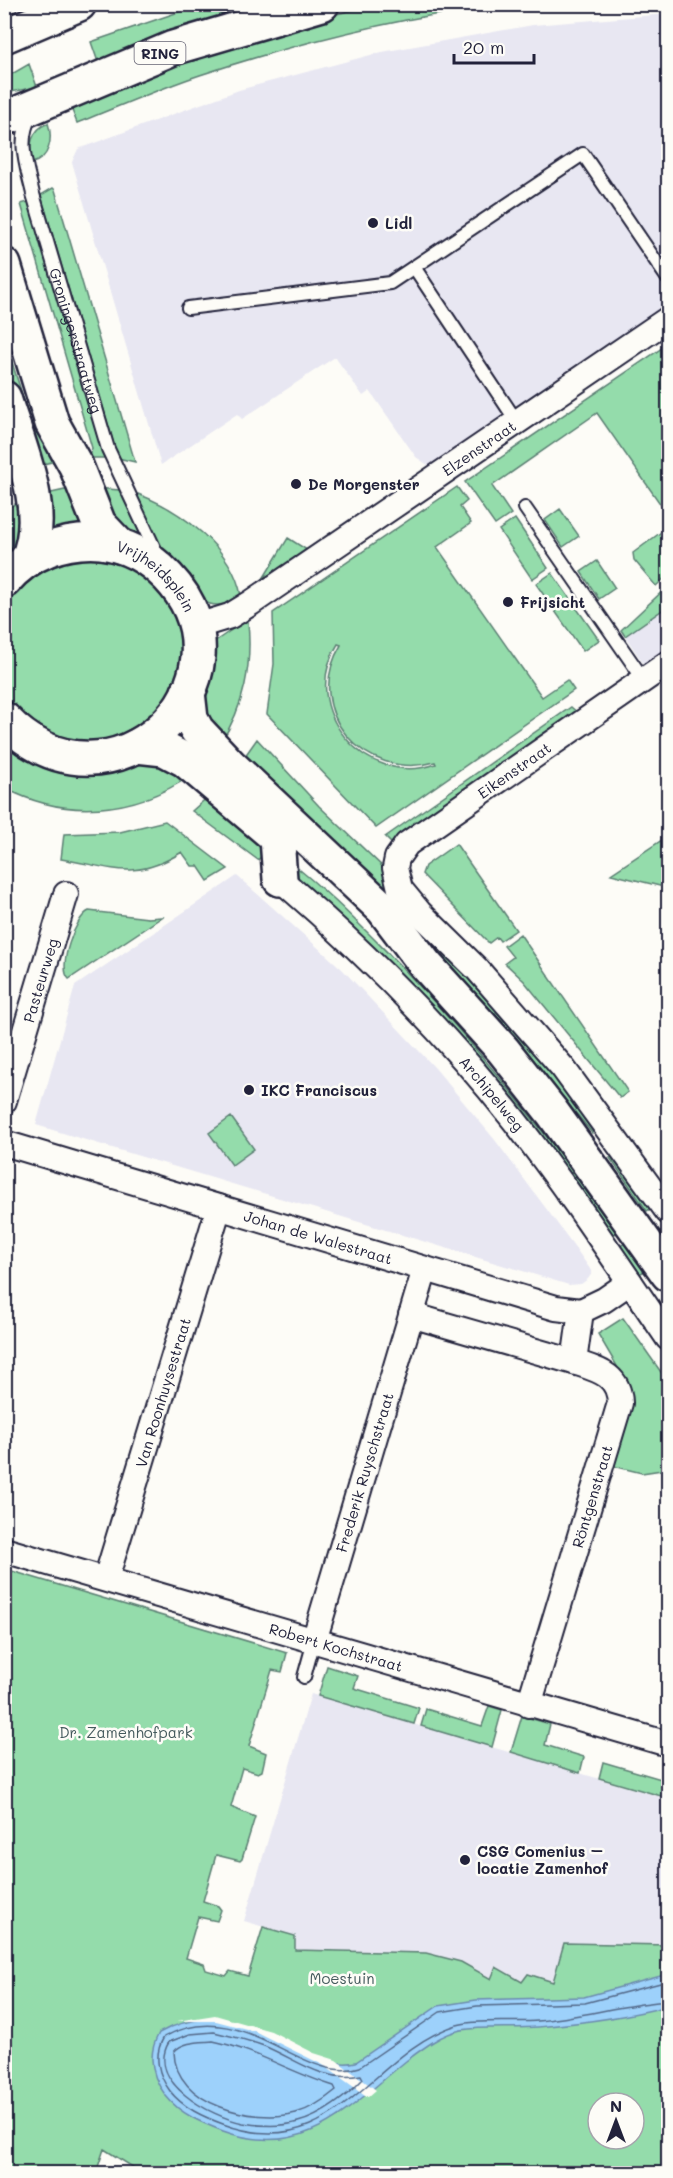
<svg xmlns="http://www.w3.org/2000/svg" width="673" height="2178" font-family="Mali,sans-serif">
	<style>
		.built { fill: #e8e7f2 }
		.green { fill: #94dcab; stroke: #5b7f73; stroke-width: 1.5; fill-rule: evenodd }
		.water { fill: #9dd1fb; stroke: #6c8bae; stroke-width: 1.5 }
		.pier { fill: #fdfcf7 }
		.lines { fill: none; stroke-linecap: round; stroke-linejoin: round }
		.shore { stroke: #536888; stroke-width: 1.5 }
		.lane-casing { stroke: #22223b; stroke-width: 16 }
		.street-casing { stroke: #22223b; stroke-width: 28 }
		.secondary-casing { stroke: #22223b; stroke-width: 38 }
		.primary-casing { stroke: #22223b; stroke-width: 38 }
		.lane { stroke: #fdfcf7; stroke-width: 12 }
		.street { stroke: #fdfcf7; stroke-width: 24 }
		.secondary { stroke: #fdfcf7; stroke-width: 33 }
		.primary { stroke: #fdfcf7; stroke-width: 33 }
		.poi-dot { fill: #22223b; stroke: #fdfcf7; stroke-width: 2 }
		.labels { text-anchor: middle; dominant-baseline: central; stroke-width: 5; stroke-linejoin: round; paint-order: stroke }
		.shield { fill: #fdfcf7; stroke: #646373; stroke-width: 1.5 }
		.shield-label { font-size: 14px; font-weight: bold; fill: #22223b }
		.poi-label { font-size: 15px; font-weight: bold; fill: #22223b; stroke: #fdfcf7; text-anchor: start }
		.street-label { font-size: 15px; fill: #22223b; stroke: #fdfcf7 }
		.park-label { font-size: 15px; fill: #445a5d; stroke: #fdfcf7 }
	</style>
	<rect width="100%" height="100%" fill="#fdfcf7"/>
	<filter id="ink" filterUnits="userSpaceOnUse"><feTurbulence type="fractalNoise" baseFrequency=".0167" numOctaves="2"/><feDisplacementMap in="SourceGraphic" scale="12" xChannelSelector="R" yChannelSelector="G"/><feConvolveMatrix kernelMatrix="1 2 1 2 8 2 1 2 1" color-interpolation-filters="sRGB"/></filter>
	<g filter="url(#ink)">
		<path class="built" d="M 668,14 L 668,306 L 431,467 L 416,457 L 370,391 L 363,396 L 335,357 L 242,419 L 237,414 L 161,465 L 72,162 L 78,149 L 239,90 L 382,52 L 533,25 Z
			M 668,606 L 668,649 L 645,666 L 625,636 Z
			M 237,876 L 342,969 L 435,1068 L 495,1140 L 574,1246 L 590,1269 L 592,1273 L 588,1279 L 581,1284 L 569,1285 L 36,1125 L 75,986 Z
			M 311,1694 L 668,1799 L 668,1945 L 565,1943 L 553,1983 L 528,1974 L 522,1982 L 496,1967 L 492,1980 L 461,1962 L 426,1953 L 295,1950 L 295,1936 L 244,1921 Z"/>
		<path class="green" d="M 376,4 L 501,5 C 400,17 297,43 200,75 C 158,89 118,107 77,123 L 70,105 L 109,86 L 282,28 Z
			M 199,5 L 269,5 L 98,62 L 91,42 Z
			M 29,64 L 37,87 L 5,93 L 5,78 Z
			M 48,123 C 53,138 50,159 32,163 C 28,147 31,130 48,123 Z
			M 53,188 L 55,190 L 135,462 L 118,458 L 41,195 Z
			M 28,202 L 29,203 L 105,458 L 90,458 L 92,448 L 21,204 Z
			M 4,338 L 33,428 L 57,459 L 56,461 L 34,466 L 5,364 Z
			M 668,344 L 668,515 L 597,413 L 492,486 L 511,514 L 495,525 L 465,482 Z
			M 457,487 L 467,501 L 460,507 L 471,523 L 437,547 L 542,697 L 567,680 L 574,690 L 376,828 L 267,714 L 274,664 L 273,613 ZM 338,644 L 341,645 C 301,711 365,782 435,762 L 436,764 C 365,789 297,708 338,644 Z
			M 74,488 L 87,529 L 54,535 L 42,495 Z
			M 96,488 L 119,490 L 144,540 L 126,536 Z
			M 138,494 C 180,510 233,548 241,596 C 231,602 222,607 210,604 C 182,598 148,521 136,495 Z
			M 23,500 L 24,536 L 5,565 L 5,509 Z
			M 560,509 L 579,536 L 563,547 L 545,520 Z
			M 515,519 L 548,568 L 532,579 L 499,530 Z
			M 668,527 L 668,575 L 656,586 L 634,560 L 633,553 Z
			M 288,538 L 307,550 L 264,580 L 263,579 Z
			M 119,556 L 173,599 L 186,649 L 172,699 L 118,742 L 66,744 L 8,706 L 5,699 L 5,598 L 9,591 L 50,558 Z
			M 597,561 L 615,588 L 599,599 L 581,572 Z
			M 552,573 L 599,640 L 583,651 L 536,584 Z
			M 668,586 L 668,606 L 625,636 L 621,630 Z
			M 246,620 L 248,621 C 252,666 245,705 220,744 L 201,717 L 210,648 L 214,642 Z
			M 571,707 L 579,714 L 392,844 L 385,837 Z
			M 257,739 L 319,806 L 387,871 L 392,895 L 240,763 Z
			M 5,746 L 146,757 L 190,776 C 134,814 65,820 5,788 Z
			M 211,794 L 267,849 L 258,860 L 192,811 Z
			M 165,821 L 228,869 L 208,881 L 198,866 L 192,866 L 182,852 C 134,882 112,867 61,859 L 64,834 L 120,832 Z
			M 668,836 L 668,888 L 611,874 Z
			M 456,844 L 516,930 L 500,941 L 497,937 L 489,943 L 422,874 L 425,866 Z
			M 290,862 C 326,890 358,923 390,955 C 474,1041 547,1134 618,1232 L 611,1236 L 290,873 Z
			M 89,911 L 148,918 L 162,917 L 69,979 C 57,968 75,917 89,911 Z
			M 415,924 L 484,989 L 599,1129 L 592,1133 L 516,1039 L 414,928 Z
			M 520,934 L 628,1092 L 620,1098 L 524,981 L 505,963 L 513,957 L 504,946 Z
			M 231,1117 L 254,1149 L 232,1165 L 209,1133 Z
			M 617,1153 L 654,1206 L 647,1211 L 610,1158 Z
			M 625,1243 L 645,1271 L 637,1275 L 619,1247 Z
			M 623,1318 L 668,1382 L 668,1469 L 642,1473 L 613,1466 L 631,1403 L 631,1390 L 598,1334 Z
			M 5,1569 L 287,1653 L 282,1672 L 272,1670 L 249,1746 L 266,1753 L 262,1771 L 258,1773 L 242,1768 L 231,1807 L 255,1817 L 242,1859 L 240,1861 L 216,1855 L 203,1901 L 218,1906 L 221,1910 L 217,1921 L 198,1917 L 186,1958 L 204,1964 L 206,1970 L 226,1976 L 230,1971 L 248,1976 L 263,1927 L 295,1936 L 295,1950 L 426,1953 L 461,1962 L 491,1979 L 496,1967 L 522,1982 L 528,1974 L 553,1982 L 564,1943 L 668,1945 L 668,2173 L 164,2174 L 160,2170 L 142,2173 L 104,2149 L 96,2173 L 5,2173 ZM 598,2103 L 634,2103 L 634,2139 L 598,2139 Z
			M 327,1666 L 358,1676 L 354,1688 L 419,1708 L 414,1724 L 318,1696 Z
			M 489,1706 L 502,1710 L 492,1747 L 421,1726 L 426,1709 L 482,1726 Z
			M 522,1716 L 550,1724 L 545,1745 L 584,1757 L 580,1773 L 511,1752 Z
			M 603,1762 L 668,1781 L 668,1798 L 599,1778 Z"/>
		<path class="water" d="M 668,1974 L 668,2006 C 627,2017 581,2023 538,2027 C 513,2029 486,2026 461,2030 C 441,2034 422,2049 406,2061 C 348,2108 305,2161 223,2131 C 202,2123 180,2114 166,2096 C 151,2076 147,2055 159,2033 C 212,2003 253,2030 303,2052 C 320,2059 338,2066 356,2062 L 438,2006 L 476,2000 L 584,1997 Z"/>
		<path class="pier" d="M 215,2015 L 271,2031 L 314,2053 L 336,2060 L 376,2090 L 368,2097 L 323,2065 L 254,2031 L 216,2021 L 177,2021 Z"/>
		<g class="lines">
			<path class="shore" d="M 668,1981 L 585,2003 L 477,2006 L 440,2012 L 360,2067 C 303,2087 243,1993 164,2037 C 153,2055 158,2075 170,2091 C 183,2108 204,2117 223,2124 C 336,2166 368,2053 457,2025 C 477,2019 516,2023 538,2021 C 582,2017 625,2004 668,2001
				M 214,2032 C 231,2036 248,2040 264,2046 C 298,2060 322,2083 361,2075 L 363,2079 C 347,2096 322,2116 298,2122 C 281,2127 261,2126 243,2123 C 212,2117 145,2082 169,2042 L 190,2034 Z
				M 213,2041 C 256,2050 292,2073 334,2086 L 336,2090 C 324,2100 311,2109 296,2113 C 254,2124 175,2105 174,2052 C 182,2041 201,2042 213,2041 Z"/>
			<defs>
				<g id="lane">
					<path id="s1" d="M 31,115 C 16,141 27,167 33,194 L 108,449 L 158,556"/>
					<path d="M 414,267 L 517,422"/>
					<path d="M 188,308 L 390,283 L 583,154 L 668,279"/>
					<path d="M 525,508 L 644,680"/>
					<path d="M 304,1677 L 314,1641"/>
				</g>
				<g id="street">
					<path id="s2" d="M 194,627 L 230,616 L 251,603 L 668,319"/>
					<path d="M 668,663 L 407,844 L 397,858 L 395,868 L 400,889 L 419,912 L 477,969 L 563,1068 L 668,1212"/>
					<path id="s3" d="M 280,879 C 365,952 445,1032 514,1120 C 569,1190 618,1265 668,1338"/>
					<path id="s4" d="M 4,1101 L 66,894"/>
					<path id="s5" d="M 4,1143 L 556,1308 L 581,1311 L 604,1300 L 630,1282"/>
					<path d="M 411,1315 L 574,1362"/>
					<path id="s6" d="M 4,1550 L 668,1744"/>
					<path id="s7" d="M 106,1579 L 219,1207"/>
					<path id="s8" d="M 314,1641 L 425,1269"/>
					<path id="s9" d="M 529,1705 L 620,1403 C 619,1374 598,1370 574,1362 L 581,1311"/>
				</g>
				<g id="secondary">
					<path d="M 4,265 L 52,423 L 76,466 L 99,524 L 120,546"/>
					<path d="M 4,398 C 19,447 50,512 27,560"/>
					<path id="s10" d="M 4,581 C 29,552 64,539 101,542 C 128,545 150,558 168,577 C 264,678 111,831 4,719"/>
					<path d="M 188,692 L 191,719 L 197,730 L 230,765 L 383,909 L 425,964 L 503,1050 L 552,1112 L 668,1274"/>
					<path d="M 137,746 L 164,749 L 185,760 L 282,842"/>
					<path d="M 277,838 L 280,879"/>
				</g>
				<path id="primary" d="M 4,36 L 79,4
					M 4,119 L 173,48 L 322,4"/>
			</defs>
			<use href="#lane" class="lane-casing"/>
			<use href="#street" class="street-casing"/>
			<use href="#secondary" class="secondary-casing"/>
			<use href="#primary" class="primary-casing"/>
			<use href="#lane" class="lane"/>
			<use href="#street" class="street"/>
			<use href="#secondary" class="secondary"/>
			<use href="#primary" class="primary"/>
		</g>
	</g>
	<g class="poi-dot">
		<circle cx="373" cy="223" r="6"/>
		<circle cx="296" cy="484" r="6"/>
		<circle cx="508" cy="602" r="6"/>
		<circle cx="249" cy="1090" r="6"/>
		<circle cx="465" cy="1860" r="6"/>
	</g>
	<g class="labels">
		<rect class="shield" x="134.5" y="42" width="51" height="22" rx="4.5"/>
		<g class="shield-label">
			<text x="160" y="53">RING</text>
		</g>
		<g class="poi-label">
			<text x="385" y="223">Lidl</text>
			<text x="308" y="484">De Morgenster</text>
			<text x="520" y="602">Frijsicht</text>
			<text x="261" y="1090">IKC Franciscus</text>
			<text x="477" y="1851">CSG Comenius –<tspan x="477" dy="17">locatie Zamenhof</tspan></text>
		</g>
		<g class="street-label">
			<text stroke="none"><textPath href="#s1" startOffset="234">Groningerstraatweg</textPath></text>
			<text stroke="none"><textPath href="#s2" startOffset="338">Elzenstraat</textPath></text>
			<text stroke="none"><textPath href="#s10" startOffset="176">Vrijheidsplein</textPath></text>
			<text transform="translate(514 770) rotate(-35)">Eikenstraat</text>
			<text stroke="none"><textPath href="#s4" startOffset="126">Pasteurweg</textPath></text>
			<text stroke="none"><textPath href="#s3" startOffset="302">Archipelweg</textPath></text>
			<text stroke="none"><textPath href="#s5" startOffset="328">Johan de Walestraat</textPath></text>
			<text stroke="none"><textPath href="#s7" startOffset="195">Van Roonhuysestraat</textPath></text>
			<text stroke="none"><textPath href="#s8" startOffset="176">Frederik Ruyschstraat</textPath></text>
			<text stroke="none"><textPath href="#s9" startOffset="218">Röntgenstraat</textPath></text>
			<text stroke="none"><textPath href="#s6" startOffset="346">Robert Kochstraat</textPath></text>
		</g>
		<g class="park-label">
			<text x="126" y="1732">Dr. Zamenhofpark</text>
			<text x="342" y="1978">Moestuin</text>
		</g>
	</g>
	<rect width="673" height="2178" fill="none" stroke="#fdfcf7" stroke-width="24"/>
	<rect x="12" y="12" width="649" height="2154" fill="none" stroke="#22223b" stroke-width="2" filter="url(#ink)"/>
	<g transform="translate(616 2121)"><circle r="28" fill="#fdfcf7" stroke="#a5a5ac" stroke-width="1.5"/>
	<path d="M0-4.5L10 22L0 15L-10 22Z" fill="#22223b"/>
	<text y="-9" font-size="16" font-weight="bold" text-anchor="middle" fill="#22223b">N</text>
	</g>
	<path d="M454 54v9h80v-9" fill="none" stroke="#22223b" stroke-width="3"/>
	<text x="463" y="54" font-size="18" fill="#22223b" stroke="#fdfcf7" stroke-width="4.5" paint-order="stroke">20 m</text>
</svg>
